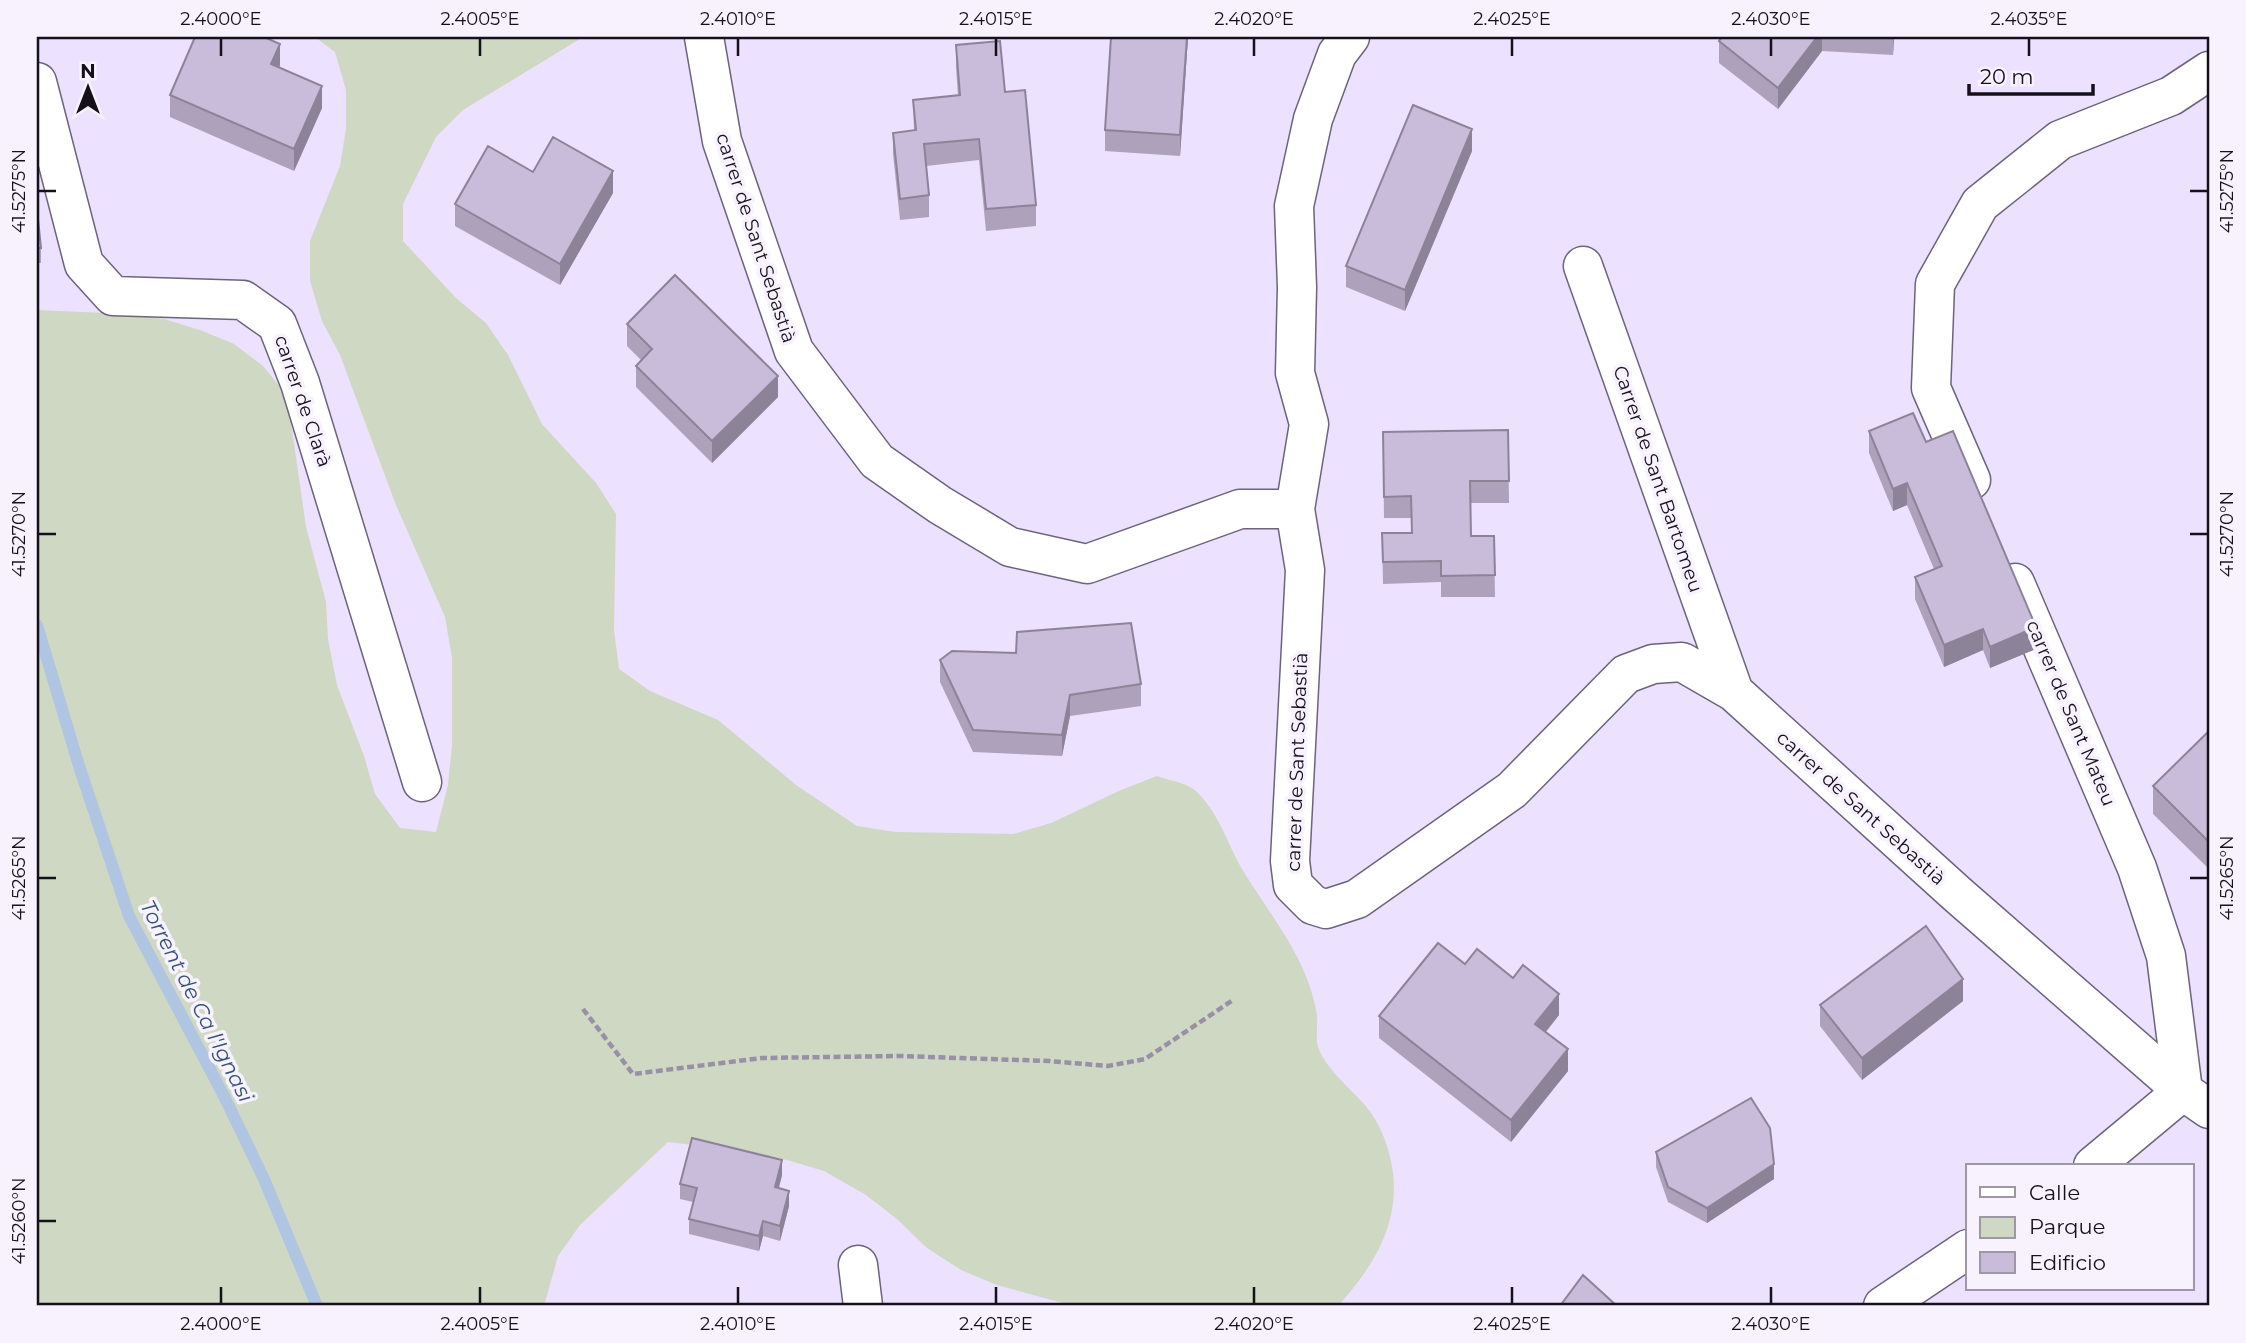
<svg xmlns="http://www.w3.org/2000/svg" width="2246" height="1343" font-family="Montserrat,sans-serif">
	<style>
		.green { fill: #cfd8c2 }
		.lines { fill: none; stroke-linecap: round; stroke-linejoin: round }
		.stream { stroke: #b0c5e1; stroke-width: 12 }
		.minor-casing { stroke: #6d637c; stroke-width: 41 }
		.path { stroke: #9890a6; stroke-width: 4.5; stroke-dasharray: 7 3.5; stroke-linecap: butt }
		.minor { stroke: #fff; stroke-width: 38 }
		.wall { fill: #ada1bb }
		.shaded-wall { fill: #8d8399 }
		.building { fill: #c9bbda; stroke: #8d8399; stroke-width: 2 }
		.ticks { fill: none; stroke: #15111b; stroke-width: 2.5 }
		.labels { text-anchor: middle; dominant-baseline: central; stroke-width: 7; stroke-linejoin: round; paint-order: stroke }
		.street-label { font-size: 19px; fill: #15111b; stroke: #f7f2fe }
		.water-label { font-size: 21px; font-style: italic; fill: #335279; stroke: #f7f2fe }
		.neatline { fill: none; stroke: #15111b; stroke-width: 2.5 }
		.ticks-label { font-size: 18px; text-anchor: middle; fill: #15111b }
	</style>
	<rect width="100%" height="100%" fill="#ece1ff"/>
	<path class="green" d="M 315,37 L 583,37 L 463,110 L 436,137 L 403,204 L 403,241 L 456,298 L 486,323 L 508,355 L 542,424 L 596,483 L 616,514 L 614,630 L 619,669 L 650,691 L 718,720 L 796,785 L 857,826 L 895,832 L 1013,834 L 1051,823 L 1121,790 L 1157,776 C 1168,780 1187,783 1196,791 C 1219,813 1227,843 1242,869 C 1269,914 1306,956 1316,1010 C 1319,1022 1315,1036 1318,1047 C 1325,1068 1351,1089 1365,1105 C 1381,1124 1390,1149 1393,1173 C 1399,1227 1372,1268 1338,1306 L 1074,1306 L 997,1285 L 961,1270 L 927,1248 L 898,1220 L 866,1195 L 824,1171 L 787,1160 L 745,1151 L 668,1142 L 580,1225 L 558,1256 L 544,1306 L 41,1306 L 37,1296 L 37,310 L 128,314 L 164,319 L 200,330 L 234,344 L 263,366 L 287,395 L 306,527 L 326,602 L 328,639 L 337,685 L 364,756 L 375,794 L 400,828 L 436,832 L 448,785 L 452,745 L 452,658 L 445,617 L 396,505 L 340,355 L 322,321 L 310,281 L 310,241 L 340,166 L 346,129 L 346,90 L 335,52 Z"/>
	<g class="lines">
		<path class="stream" d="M 37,625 L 79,766 L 129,916 L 224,1096 L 264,1179 L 317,1306"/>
		<defs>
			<path id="minor" d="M 704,37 L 722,141 L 794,351 L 877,461 L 940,505 L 1010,547 L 1087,564 L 1240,509 L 1295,509 L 1305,570 L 1290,861 L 1293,885 L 1313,905 L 1326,909 L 1357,899 L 1512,790 L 1626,674 L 1653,664 L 1682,662 L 1734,692 L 1957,894 L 2183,1091 L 2209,1109
				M 37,82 L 84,264 L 113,296 L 243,300 L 277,324 L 300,383 L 422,782
				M 1583,266 L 1734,692
				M 1971,480 L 1931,388 L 1935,284 L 1980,204 L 2060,140 L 2171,96 L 2209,71
				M 1295,509 L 1309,424 L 1295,373 L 1297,287 L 1294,206 L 1313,119 L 1337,54 L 1350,37
				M 2015,583 L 2137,868 L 2166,956 L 2183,1091 L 2093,1166
				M 858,1265 L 863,1306
				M 1883,1306 L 1968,1249"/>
		</defs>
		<use href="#minor" class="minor-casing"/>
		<path class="path" d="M 583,1009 L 633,1074 L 762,1058 L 900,1056 L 1049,1061 L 1108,1066 L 1145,1059 L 1233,1000"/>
		<use href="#minor" class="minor"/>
	</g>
	<path class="wall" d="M 1111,37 L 1188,37 L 1180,156 L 1105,151 L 1105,130 Z
		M 1722,37 L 1894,37 L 1893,55 L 1822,51 L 1778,109 L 1719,63 L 1719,41 Z
		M 956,45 L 1005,92 L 1036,205 L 1036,226 L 986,231 L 979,160 L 926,166 L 929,195 L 929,217 L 900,220 L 893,154 L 893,133 L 914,131 L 913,100 L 958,96 L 956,67 Z
		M 280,65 L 279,68 L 322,108 L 294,171 L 170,117 L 170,95 Z
		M 1472,151 L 1405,311 L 1346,287 L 1346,266 Z
		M 613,193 L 560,285 L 455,226 L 455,204 Z
		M 37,209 L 41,248 L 41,263 L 37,263 Z
		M 627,324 L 778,397 L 712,463 L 636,387 L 636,366 L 641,360 L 627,346 Z
		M 1508,430 L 1509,503 L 1471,503 L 1471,536 L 1494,536 L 1495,597 L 1441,597 L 1441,582 L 1383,584 L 1382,533 L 1411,533 L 1411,518 L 1384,518 L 1383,432 Z
		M 1869,431 L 1926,442 L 2036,649 L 1990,668 L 1983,650 L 1944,667 L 1915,599 L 1915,577 L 1934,569 L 1907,505 L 1893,511 L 1869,453 Z
		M 940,660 L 1141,684 L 1141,706 L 1070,716 L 1062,756 L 973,752 L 940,682 Z
		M 2209,731 L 2209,869 L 2153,814 L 2153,786 Z
		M 1963,1001 L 1862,1080 L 1820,1026 L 1820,1005 Z
		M 1559,1015 L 1546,1032 L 1568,1071 L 1511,1142 L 1379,1038 L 1379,1016 Z
		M 1656,1152 L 1774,1179 L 1707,1223 L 1668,1202 L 1656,1167 Z
		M 782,1175 L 779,1188 L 789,1206 L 780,1241 L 763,1236 L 759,1251 L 689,1234 L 689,1219 L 693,1202 L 680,1199 L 680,1184 Z"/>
	<path class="shaded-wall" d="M 1187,37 L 1188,37 L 1180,156 L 1180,135 Z
		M 1817,37 L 1822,37 L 1822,51 L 1778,109 L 1778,88 Z
		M 1893,37 L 1894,37 L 1893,55 Z
		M 280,44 L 280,65 L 271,86 L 271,64 Z
		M 322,86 L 322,108 L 294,171 L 294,149 Z
		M 1472,129 L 1472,151 L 1405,311 L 1405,290 Z
		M 613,171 L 613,193 L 560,285 L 560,264 Z
		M 778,376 L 778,397 L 712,463 L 712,441 Z
		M 1907,483 L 1907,505 L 1893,511 L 1893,489 Z
		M 2036,627 L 2036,649 L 1990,668 L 1990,647 Z
		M 1983,629 L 1983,650 L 1944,667 L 1944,645 Z
		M 1070,695 L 1070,716 L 1062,756 L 1062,735 Z
		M 1963,979 L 1963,1001 L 1862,1080 L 1862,1058 Z
		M 1559,994 L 1559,1015 L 1535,1045 L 1535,1024 Z
		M 1568,1049 L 1568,1071 L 1511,1142 L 1511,1120 Z
		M 782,1160 L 782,1175 L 775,1202 L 775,1187 Z
		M 1774,1164 L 1774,1179 L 1707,1223 L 1707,1208 Z
		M 789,1191 L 789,1206 L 780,1241 L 780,1226 Z
		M 763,1221 L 763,1236 L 759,1251 L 759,1236 Z"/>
	<path class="building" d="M 195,37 L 264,37 L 280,44 L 271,64 L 322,86 L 294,149 L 170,95 Z
		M 1111,37 L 1187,37 L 1180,135 L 1105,130 Z
		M 1722,37 L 1817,37 L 1778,88 L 1719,41 Z
		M 1000,41 L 1005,92 L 1025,90 L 1036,205 L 986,209 L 979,139 L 924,144 L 929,195 L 900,199 L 893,133 L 916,130 L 913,100 L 960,95 L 956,45 Z
		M 1413,105 L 1472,129 L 1405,290 L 1346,266 Z
		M 553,137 L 613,171 L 560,264 L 455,204 L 488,146 L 533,172 Z
		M 37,209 L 41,248 L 37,248 Z
		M 675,275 L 778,376 L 712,441 L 636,366 L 652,349 L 627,324 Z
		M 1913,413 L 1926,442 L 1953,431 L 2036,627 L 1990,647 L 1983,629 L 1944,645 L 1915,577 L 1942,566 L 1907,483 L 1893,489 L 1869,431 Z
		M 1508,430 L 1509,481 L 1470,481 L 1471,536 L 1494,536 L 1495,575 L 1441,576 L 1441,561 L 1383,562 L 1382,533 L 1412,533 L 1411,496 L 1384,497 L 1383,432 Z
		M 1131,623 L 1141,684 L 1070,695 L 1062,735 L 973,730 L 940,660 L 952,651 L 1016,653 L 1017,632 Z
		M 2209,731 L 2209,842 L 2153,786 Z
		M 1926,926 L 1963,979 L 1862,1058 L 1820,1005 Z
		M 1438,943 L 1465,964 L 1477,949 L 1513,978 L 1523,965 L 1559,994 L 1535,1024 L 1568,1049 L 1511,1120 L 1379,1016 Z
		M 1751,1098 L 1770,1128 L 1774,1164 L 1707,1208 L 1668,1187 L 1656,1152 Z
		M 692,1138 L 782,1160 L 775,1187 L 789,1191 L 780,1226 L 763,1221 L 759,1236 L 689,1219 L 697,1188 L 680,1184 Z
		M 1583,1275 L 1617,1306 L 1560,1306 Z"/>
	<path class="ticks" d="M 221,38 L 221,56M 480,38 L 480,56M 738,38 L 738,56M 996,38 L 996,56M 1254,38 L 1254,56M 1512,38 L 1512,56M 1771,38 L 1771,56M 2029,38 L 2029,56M 38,191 L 56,191M 2190,191 L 2208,191M 38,534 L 56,534M 2190,534 L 2208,534M 38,878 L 56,878M 2190,878 L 2208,878M 38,1221 L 56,1221M 221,1287 L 221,1304M 480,1287 L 480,1304M 738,1287 L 738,1304M 996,1287 L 996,1304M 1254,1287 L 1254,1304M 1512,1287 L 1512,1304M 1771,1287 L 1771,1304"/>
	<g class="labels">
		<g class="street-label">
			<text transform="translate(756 238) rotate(72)">carrer de Sant Sebastià</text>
			<text transform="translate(303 401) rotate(71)">carrer de Clarà</text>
			<text transform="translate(1658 479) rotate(71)">Carrer de Sant Bartomeu</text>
			<text transform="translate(2071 713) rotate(67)">carrer de Sant Mateu</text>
			<text transform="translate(1297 762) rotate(-88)">carrer de Sant Sebastià</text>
			<text transform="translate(1861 808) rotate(42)">carrer de Sant Sebastià</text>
		</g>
		<g class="water-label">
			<text transform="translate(197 1001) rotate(63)">Torrent de Ca l'Ignasi</text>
		</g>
	</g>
	<rect width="2246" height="1343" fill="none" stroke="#f7f2fe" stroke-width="77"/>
	<rect x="1966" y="1164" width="228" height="126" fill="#f7f2fe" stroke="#9d98a3" stroke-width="2"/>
	<rect x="1980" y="1187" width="35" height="10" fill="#ffffff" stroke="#9d98a3" stroke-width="2"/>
	<text x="2029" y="1200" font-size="21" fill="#15111b">Calle</text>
	<rect x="1980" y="1217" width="35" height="21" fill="#cfd8c2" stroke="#9d98a3" stroke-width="2"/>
	<text x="2029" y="1234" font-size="21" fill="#15111b">Parque</text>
	<rect x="1980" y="1252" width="35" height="21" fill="#c9bbda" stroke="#9d98a3" stroke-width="2"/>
	<text x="2029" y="1270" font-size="21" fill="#15111b">Edificio</text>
	<g transform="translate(88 88)" stroke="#f7f2fe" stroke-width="5" paint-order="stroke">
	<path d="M0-5L12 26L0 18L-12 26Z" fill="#15111b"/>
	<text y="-10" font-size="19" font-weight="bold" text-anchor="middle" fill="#15111b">N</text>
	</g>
	<path d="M1969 84v10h124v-10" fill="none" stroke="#15111b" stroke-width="3.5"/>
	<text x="1980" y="84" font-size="21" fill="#15111b" stroke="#f7f2fe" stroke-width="5" paint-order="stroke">20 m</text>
	<rect x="38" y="38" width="2170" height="1266" class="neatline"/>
	<g class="ticks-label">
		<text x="221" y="25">2.4000°E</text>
		<text x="480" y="25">2.4005°E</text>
		<text x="738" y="25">2.4010°E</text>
		<text x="996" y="25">2.4015°E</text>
		<text x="1254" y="25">2.4020°E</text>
		<text x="1512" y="25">2.4025°E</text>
		<text x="1771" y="25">2.4030°E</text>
		<text x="2029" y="25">2.4035°E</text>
		<text transform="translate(19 191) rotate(-90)" y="6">41.5275°N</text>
		<text transform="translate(2227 191) rotate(-90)" y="6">41.5275°N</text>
		<text transform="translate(19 534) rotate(-90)" y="6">41.5270°N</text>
		<text transform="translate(2227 534) rotate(-90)" y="6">41.5270°N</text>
		<text transform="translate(19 878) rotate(-90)" y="6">41.5265°N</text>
		<text transform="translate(2227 878) rotate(-90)" y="6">41.5265°N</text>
		<text transform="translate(19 1221) rotate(-90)" y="6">41.5260°N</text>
		<text x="221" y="1330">2.4000°E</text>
		<text x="480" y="1330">2.4005°E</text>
		<text x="738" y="1330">2.4010°E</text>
		<text x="996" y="1330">2.4015°E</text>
		<text x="1254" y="1330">2.4020°E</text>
		<text x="1512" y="1330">2.4025°E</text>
		<text x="1771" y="1330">2.4030°E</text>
	</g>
</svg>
